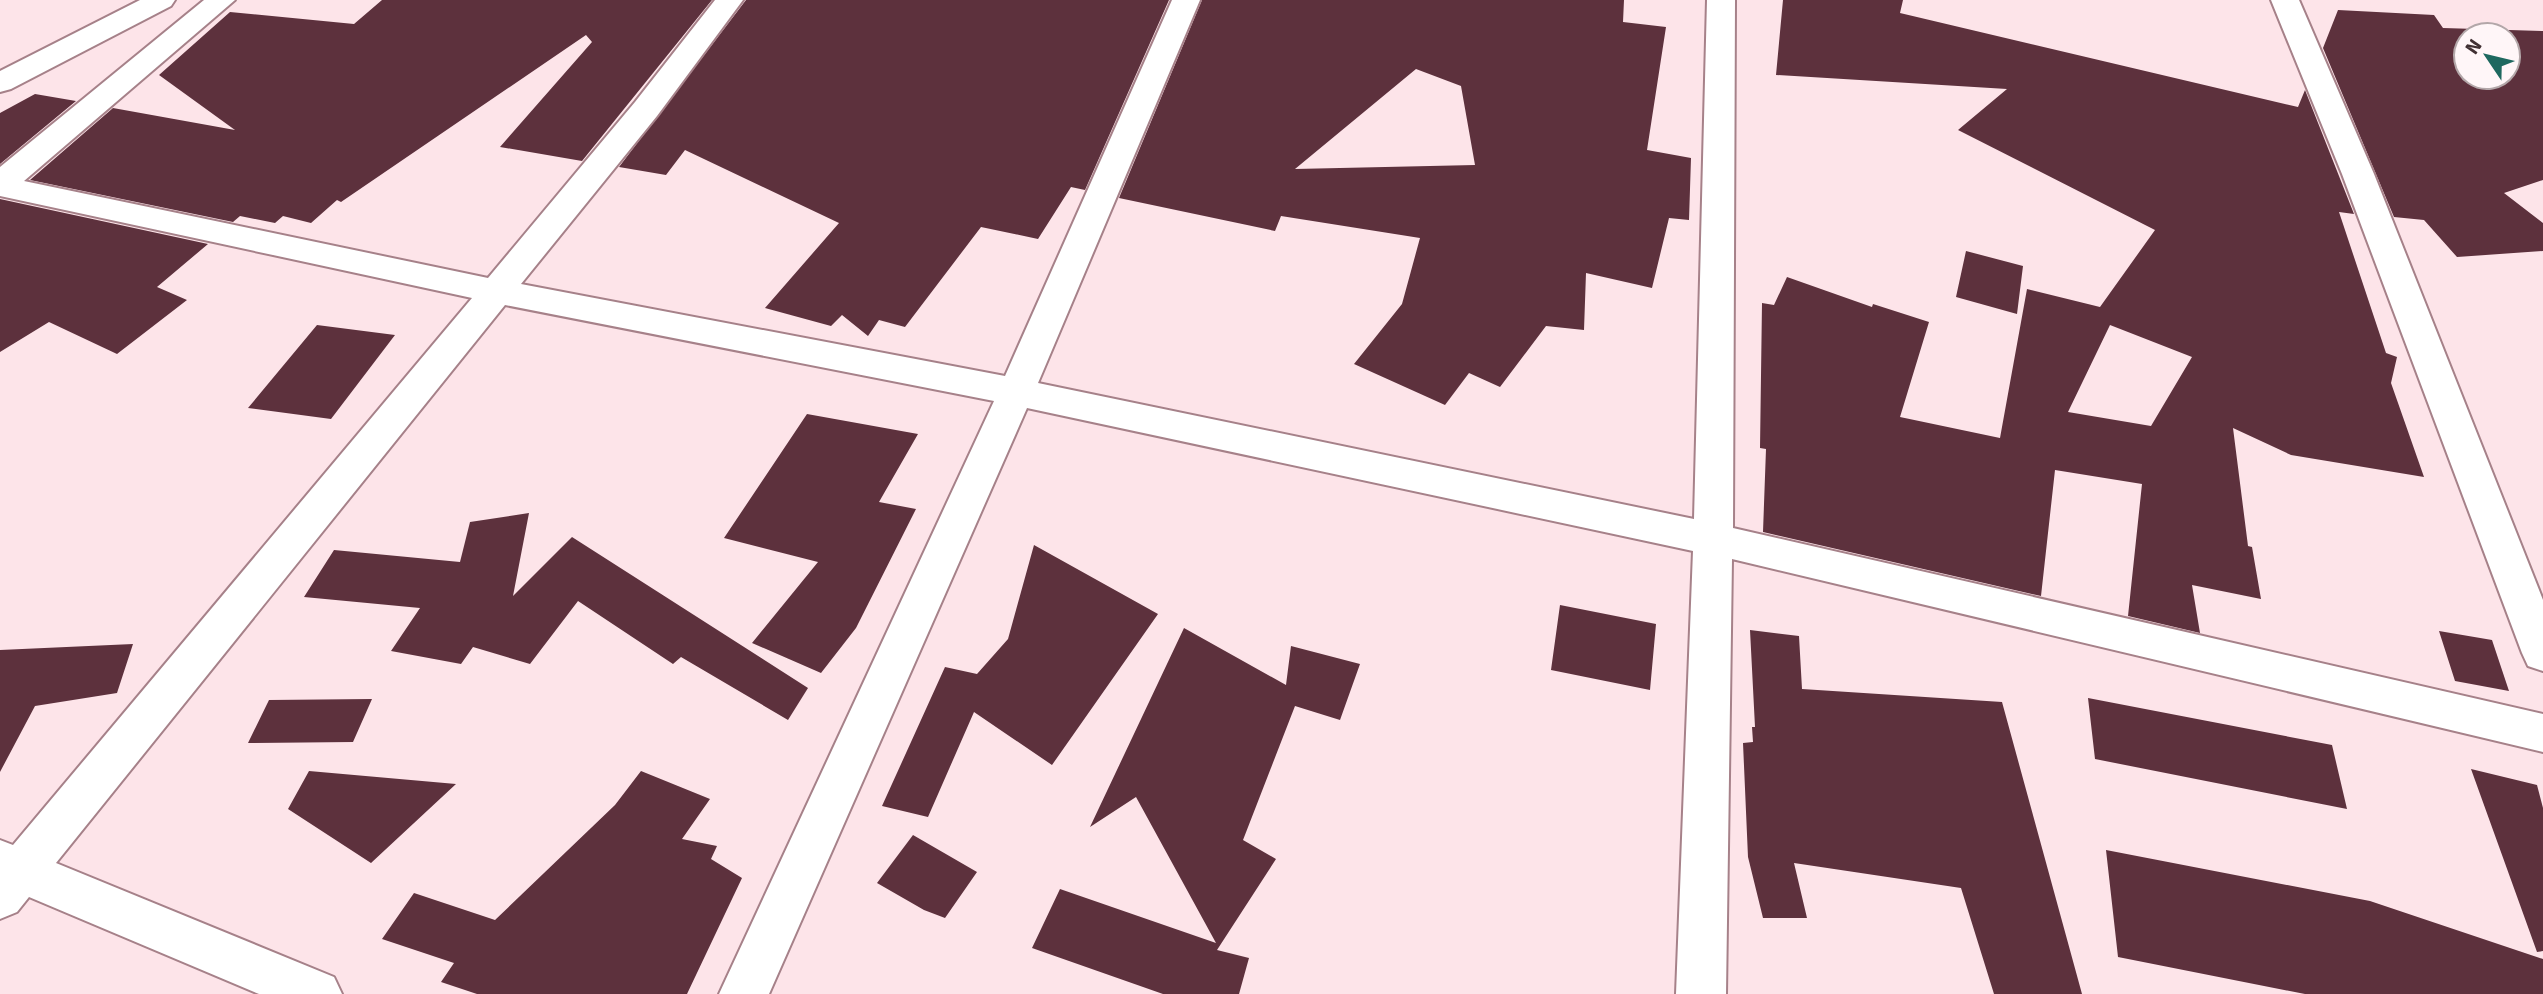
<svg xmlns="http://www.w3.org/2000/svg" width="2543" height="994" font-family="Signika,sans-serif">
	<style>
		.building { fill: #5d313d; fill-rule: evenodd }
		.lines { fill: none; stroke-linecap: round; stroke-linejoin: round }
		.street-casing { stroke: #a68189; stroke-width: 4 }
		.street { fill: #fff; fill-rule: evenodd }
	</style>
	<rect width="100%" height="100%" fill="#fde4e9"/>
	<path class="building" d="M 382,0 L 712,0 L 582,161 L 500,147 L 592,42 L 586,35 L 341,202 L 337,200 L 311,223 L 283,216 L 275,223 L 240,216 L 233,222 L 30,180 L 113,108 L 235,130 L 159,75 L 230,12 L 354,24 Z
		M 746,0 L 1169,0 L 1085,190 L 1071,187 L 1038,239 L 981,227 L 905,327 L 879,320 L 868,336 L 842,315 L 831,326 L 765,308 L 839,223 L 685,150 L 666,175 L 619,167 Z
		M 1202,0 L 1624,0 L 1623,22 L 1666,27 L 1647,150 L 1691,158 L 1689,220 L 1669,218 L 1652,288 L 1586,273 L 1584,330 L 1546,326 L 1500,387 L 1469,373 L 1445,405 L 1354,364 L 1402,304 L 1420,238 L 1281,216 L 1275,231 L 1119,198 ZM 1416,69 L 1461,86 L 1475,165 L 1295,169 Z
		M 1783,0 L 1903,0 L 1900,13 L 2298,107 L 2305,90 L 2354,214 L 2339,212 L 2386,353 L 2397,357 L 2391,383 L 2424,477 L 2291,455 L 2233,428 L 2248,546 L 2252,547 L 2261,599 L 2192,585 L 2200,633 L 2128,616 L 2142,484 L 2055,470 L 2041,596 L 1763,532 L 1766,449 L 1760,448 L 1762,303 L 1774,305 L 1787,277 L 1872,307 L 1873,304 L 1929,322 L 1900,417 L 2000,438 L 2027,289 L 2100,307 L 2155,230 L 1958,130 L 2007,89 L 1776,75 ZM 2110,325 L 2192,357 L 2151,426 L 2068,412 Z
		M 2338,10 L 2434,15 L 2443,28 L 2543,31 L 2543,180 L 2504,193 L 2543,223 L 2543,251 L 2457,257 L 2424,220 L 2394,217 L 2323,48 ZM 2466,35 L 2508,35 L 2508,77 L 2466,77 Z
		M 35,94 L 76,101 L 0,164 L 0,113 Z
		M 0,199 L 208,244 L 157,287 L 187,300 L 117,354 L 49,322 L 0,352 Z
		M 1966,251 L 2023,266 L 2017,314 L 1956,297 Z
		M 317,325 L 395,335 L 331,419 L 248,408 Z
		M 807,414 L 918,434 L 879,502 L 916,509 L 856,628 L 821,673 L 752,643 L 818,562 L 724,538 Z
		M 529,513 L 513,596 L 572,537 L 808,688 L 788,720 L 681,657 L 673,664 L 578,601 L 530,664 L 473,647 L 461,664 L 391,651 L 420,608 L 304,597 L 334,550 L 460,562 L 470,522 Z
		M 1034,545 L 1158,614 L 1052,765 L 974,712 L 928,817 L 882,806 L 945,667 L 977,674 L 1008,639 Z
		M 1560,605 L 1656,624 L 1650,690 L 1551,670 Z
		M 1184,628 L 1286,685 L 1291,646 L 1360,664 L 1340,720 L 1295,706 L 1243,840 L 1276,859 L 1217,950 L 1249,958 L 1239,994 L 1163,994 L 1032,948 L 1060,889 L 1216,943 L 1136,797 L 1090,827 Z
		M 1750,630 L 1799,636 L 1802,689 L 2002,702 L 2082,994 L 1994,994 L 1961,888 L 1794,863 L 1807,918 L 1763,918 L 1748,857 L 1743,743 L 1753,742 L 1752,727 L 1755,727 Z
		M 2439,631 L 2492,640 L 2509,691 L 2455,681 Z
		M 133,644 L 117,693 L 35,706 L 0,772 L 0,650 Z
		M 2088,698 L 2332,745 L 2347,809 L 2095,759 Z
		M 372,699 L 353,742 L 248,743 L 269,700 Z
		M 2471,769 L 2537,785 L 2543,808 L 2543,951 L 2537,952 Z
		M 309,771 L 456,784 L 371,863 L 288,809 Z
		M 641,771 L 710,799 L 682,839 L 717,846 L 711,859 L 742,878 L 687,994 L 477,994 L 441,982 L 454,963 L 382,939 L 414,893 L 495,920 L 615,805 Z
		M 913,835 L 977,872 L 945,918 L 924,910 L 877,883 Z
		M 2106,850 L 2370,901 L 2543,959 L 2543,994 L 2305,994 L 2118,957 Z"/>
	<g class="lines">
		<defs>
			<path id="street" d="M 140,0 L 175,0 L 171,6 L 11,89 L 0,92 L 0,71 Z
				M 204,0 L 235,0 L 24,181 L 488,278 L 635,102 L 715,0 L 743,0 L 657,116 L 521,284 L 1005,376 L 1172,0 L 1200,0 L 1038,383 L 1694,519 L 1707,0 L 1735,0 L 1733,528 L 2543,714 L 2543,752 L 1732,559 L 1726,994 L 1676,994 L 1693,551 L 1027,408 L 769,994 L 719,994 L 994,401 L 505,305 L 56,863 L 334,977 L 342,994 L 259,994 L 29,897 L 17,912 L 0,919 L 0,840 L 13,845 L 472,298 L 0,196 L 0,167 Z
				M 2271,0 L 2299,0 L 2374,174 L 2543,600 L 2543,671 L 2528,666 L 2522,653 L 2342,174 Z"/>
		</defs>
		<use href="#street" class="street-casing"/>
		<use href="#street" class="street"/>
	</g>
	<g transform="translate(2487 56) rotate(305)"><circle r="33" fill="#fff6f8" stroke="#b3a7a9" stroke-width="2"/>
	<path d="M0-5L12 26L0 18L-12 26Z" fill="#1e685f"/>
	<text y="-10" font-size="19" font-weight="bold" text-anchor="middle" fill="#403033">N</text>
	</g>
</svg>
